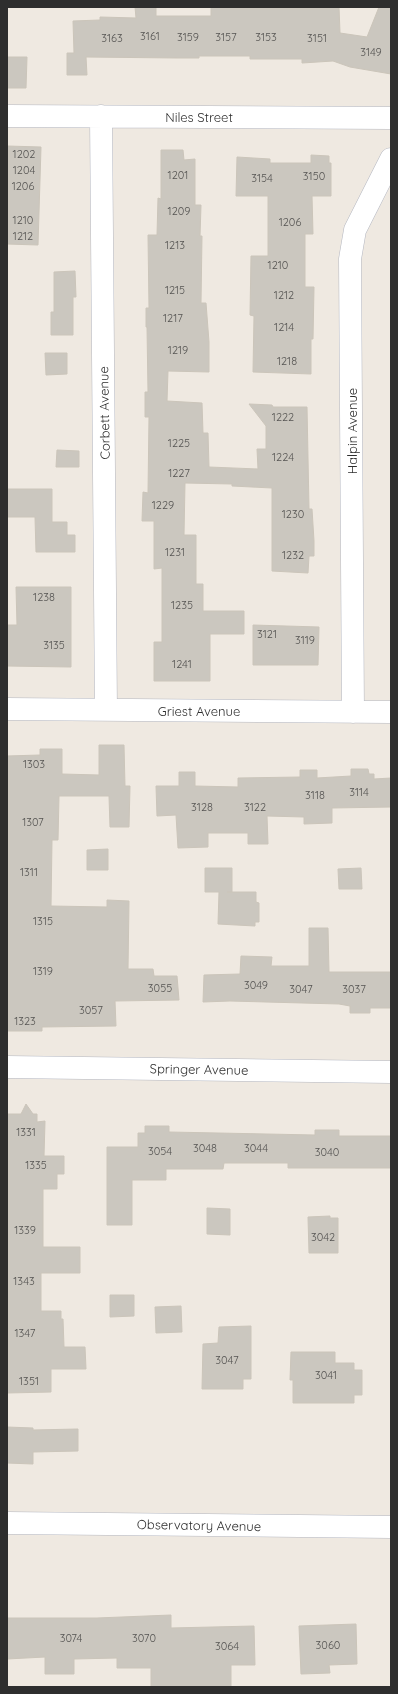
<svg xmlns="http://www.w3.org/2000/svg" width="398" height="1694" font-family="Quicksand,sans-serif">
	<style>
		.building { fill: #cbc7bf; stroke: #cbc5ba }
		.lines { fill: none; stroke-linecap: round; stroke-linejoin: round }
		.minor-casing { stroke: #b4b7c1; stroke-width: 23 }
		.minor { stroke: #fff; stroke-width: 22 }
		.labels { text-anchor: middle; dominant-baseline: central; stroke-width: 4; stroke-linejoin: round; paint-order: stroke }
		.number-label { font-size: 11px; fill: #555452 }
		.street-label { font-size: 13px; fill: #2e2e2e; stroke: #fff }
	</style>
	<rect width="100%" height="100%" fill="#efe9e1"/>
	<path class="building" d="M 135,7 L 156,7 L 156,16 L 211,16 L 211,7 L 339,7 L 340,33 L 367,37 L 379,7 L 391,7 L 391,74 L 350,67 L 333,61 L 302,63 L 302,59 L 250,59 L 250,56 L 199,56 L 199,58 L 177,58 L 86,57 L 87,75 L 67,75 L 67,53 L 74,53 L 73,21 L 100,20 L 100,17 L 136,18 Z
		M 7,57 L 27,57 L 26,88 L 7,88 Z
		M 7,146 L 41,147 L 38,245 L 7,244 Z
		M 161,150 L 183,150 L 184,160 L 195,159 L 195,205 L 201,205 L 200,236 L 202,236 L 201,303 L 206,303 L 209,342 L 209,372 L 168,371 L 167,401 L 202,403 L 203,433 L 208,433 L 209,467 L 258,469 L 257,449 L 266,449 L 266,426 L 249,404 L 272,405 L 273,407 L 307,407 L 309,509 L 312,509 L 314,541 L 314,556 L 309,556 L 308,573 L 272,571 L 272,488 L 232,486 L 232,484 L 185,483 L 184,535 L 196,535 L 196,584 L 203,584 L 203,611 L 244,611 L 244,634 L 210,634 L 210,681 L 154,681 L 154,642 L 162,642 L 162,568 L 154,569 L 154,521 L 142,521 L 143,492 L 148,493 L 149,417 L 145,417 L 145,392 L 148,392 L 147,327 L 146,327 L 146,308 L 149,308 L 148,235 L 157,235 L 158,198 L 161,199 Z
		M 311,155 L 329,156 L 329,163 L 331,163 L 331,196 L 312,196 L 313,234 L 305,234 L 305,287 L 314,287 L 313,339 L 311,339 L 311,374 L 253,372 L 254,316 L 250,315 L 251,256 L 268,256 L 268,196 L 236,196 L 237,157 L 270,159 L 270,163 L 311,163 Z
		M 75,271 L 76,297 L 73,297 L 73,335 L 51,335 L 51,312 L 54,312 L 54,272 Z
		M 45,353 L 67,353 L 67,374 L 46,375 Z
		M 57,450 L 79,451 L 79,467 L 56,467 Z
		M 7,489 L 52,489 L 52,522 L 67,522 L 67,535 L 75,535 L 75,552 L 36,552 L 35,517 L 7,517 Z
		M 16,587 L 71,587 L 71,667 L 7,666 L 7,625 L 17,625 Z
		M 253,625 L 319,627 L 318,665 L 253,665 Z
		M 99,745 L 124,745 L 125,786 L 130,786 L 129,827 L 110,827 L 109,796 L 59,796 L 58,840 L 52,840 L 51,906 L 107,907 L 107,900 L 129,901 L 128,969 L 153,969 L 154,976 L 177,976 L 179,1000 L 115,1001 L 116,1026 L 42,1027 L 42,1031 L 7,1031 L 7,756 L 40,755 L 40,749 L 62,749 L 62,774 L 99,775 Z
		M 351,769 L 368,769 L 369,774 L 374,774 L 374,779 L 391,778 L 391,807 L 332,808 L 332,823 L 304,824 L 304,817 L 267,816 L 268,844 L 248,844 L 248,833 L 208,833 L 208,847 L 178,848 L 176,815 L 157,816 L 156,786 L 179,786 L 179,772 L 195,772 L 195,786 L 238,787 L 238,778 L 300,777 L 300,770 L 317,770 L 317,778 L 351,776 Z
		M 108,849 L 108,870 L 87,870 L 87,850 Z
		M 205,868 L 232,868 L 232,892 L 227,892 L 256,892 L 256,902 L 259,903 L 259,922 L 255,922 L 255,926 L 218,924 L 219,892 L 205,892 Z
		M 361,868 L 362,889 L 339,889 L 338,869 Z
		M 309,928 L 328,928 L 329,972 L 391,972 L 391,1008 L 370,1008 L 370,1013 L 350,1013 L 350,1006 L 339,1004 L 230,1001 L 203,1002 L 204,975 L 240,974 L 241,956 L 272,957 L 271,966 L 309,966 Z
		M 26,1104 L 33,1114 L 37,1114 L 37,1122 L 45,1121 L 44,1156 L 64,1156 L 64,1174 L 57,1174 L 57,1189 L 43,1189 L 43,1247 L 80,1247 L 80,1273 L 41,1273 L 41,1311 L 61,1311 L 61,1319 L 63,1319 L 64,1347 L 85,1347 L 86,1369 L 51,1369 L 51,1392 L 7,1393 L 7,1114 L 21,1114 Z
		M 145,1126 L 169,1126 L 169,1132 L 315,1135 L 315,1130 L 339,1130 L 339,1136 L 391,1136 L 391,1168 L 288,1168 L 288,1163 L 224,1163 L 223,1169 L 166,1169 L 166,1180 L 132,1180 L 132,1225 L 107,1225 L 107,1147 L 138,1147 L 138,1133 L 145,1133 Z
		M 207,1208 L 230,1209 L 230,1235 L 207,1234 Z
		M 330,1216 L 330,1218 L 338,1218 L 338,1253 L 309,1253 L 308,1217 Z
		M 110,1295 L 134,1295 L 134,1316 L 110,1317 Z
		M 181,1306 L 182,1332 L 156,1333 L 155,1307 Z
		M 251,1326 L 251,1379 L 243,1379 L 243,1389 L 202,1389 L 203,1344 L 218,1343 L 219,1327 Z
		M 291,1352 L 335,1352 L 335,1363 L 354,1363 L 354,1370 L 362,1370 L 362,1395 L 354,1395 L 354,1403 L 293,1403 L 293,1380 L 290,1380 Z
		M 7,1427 L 33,1428 L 33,1430 L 78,1429 L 78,1451 L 33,1452 L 33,1464 L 7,1463 Z
		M 171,1615 L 171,1628 L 254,1626 L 255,1665 L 231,1665 L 231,1687 L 151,1687 L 151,1668 L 117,1668 L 117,1658 L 74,1659 L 74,1674 L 45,1674 L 45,1657 L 7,1659 L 7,1618 L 97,1618 Z
		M 356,1624 L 357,1664 L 329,1665 L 330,1673 L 301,1674 L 299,1626 Z"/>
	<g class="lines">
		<defs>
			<path id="minor" d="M 7,116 L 391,118
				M 101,116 L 106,710
				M 7,709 L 391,712
				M 353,712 L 350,259 L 355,230 L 391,159
				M 7,1067 L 391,1072
				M 7,1523 L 391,1527"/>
		</defs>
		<use href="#minor" class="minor-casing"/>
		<use href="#minor" class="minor"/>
	</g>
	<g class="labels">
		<g class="number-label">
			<text x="150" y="36">3161</text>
			<text x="188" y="37">3159</text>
			<text x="226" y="37">3157</text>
			<text x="266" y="37">3153</text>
			<text x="112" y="38">3163</text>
			<text x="317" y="38">3151</text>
			<text x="371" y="52">3149</text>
			<text x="24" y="154">1202</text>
			<text x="24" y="170">1204</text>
			<text x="178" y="175">1201</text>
			<text x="314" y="176">3150</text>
			<text x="262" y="178">3154</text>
			<text x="23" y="186">1206</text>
			<text x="179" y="211">1209</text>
			<text x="23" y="220">1210</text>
			<text x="290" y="222">1206</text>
			<text x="23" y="236">1212</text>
			<text x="175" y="245">1213</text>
			<text x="278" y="265">1210</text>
			<text x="175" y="290">1215</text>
			<text x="284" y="295">1212</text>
			<text x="173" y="318">1217</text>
			<text x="284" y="327">1214</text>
			<text x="178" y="350">1219</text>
			<text x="287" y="361">1218</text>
			<text x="283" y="417">1222</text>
			<text x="179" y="443">1225</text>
			<text x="283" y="457">1224</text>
			<text x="179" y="473">1227</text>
			<text x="163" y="505">1229</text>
			<text x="293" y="514">1230</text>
			<text x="175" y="552">1231</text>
			<text x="293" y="555">1232</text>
			<text x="44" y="597">1238</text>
			<text x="182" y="605">1235</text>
			<text x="267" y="634">3121</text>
			<text x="305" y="640">3119</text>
			<text x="54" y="645">3135</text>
			<text x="182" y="664">1241</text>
			<text x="34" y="764">1303</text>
			<text x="359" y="792">3114</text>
			<text x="315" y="795">3118</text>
			<text x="202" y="807">3128</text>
			<text x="255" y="807">3122</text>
			<text x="33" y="822">1307</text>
			<text x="29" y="872">1311</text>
			<text x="43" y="921">1315</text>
			<text x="43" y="971">1319</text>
			<text x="256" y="985">3049</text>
			<text x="160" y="988">3055</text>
			<text x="301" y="989">3047</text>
			<text x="354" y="989">3037</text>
			<text x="91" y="1010">3057</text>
			<text x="25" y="1021">1323</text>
			<text x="26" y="1132">1331</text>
			<text x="205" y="1148">3048</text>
			<text x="256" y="1148">3044</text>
			<text x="160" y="1151">3054</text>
			<text x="327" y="1152">3040</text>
			<text x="36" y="1165">1335</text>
			<text x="25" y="1230">1339</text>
			<text x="323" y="1237">3042</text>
			<text x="24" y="1281">1343</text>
			<text x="25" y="1333">1347</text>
			<text x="227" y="1360">3047</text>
			<text x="326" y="1375">3041</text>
			<text x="29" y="1381">1351</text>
			<text x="71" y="1638">3074</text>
			<text x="144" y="1638">3070</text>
			<text x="328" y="1645">3060</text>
			<text x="227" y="1646">3064</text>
		</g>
		<g class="street-label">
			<text x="199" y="117">Niles Street</text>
			<text transform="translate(104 413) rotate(-91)">Corbett Avenue</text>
			<text transform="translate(352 431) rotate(-90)">Halpin Avenue</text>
			<text x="199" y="711">Griest Avenue</text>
			<text transform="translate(199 1069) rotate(1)">Springer Avenue</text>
			<text transform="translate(199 1525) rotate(1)">Observatory Avenue</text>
		</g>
	</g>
	<rect width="398" height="1694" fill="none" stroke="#2e2e2e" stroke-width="16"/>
</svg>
